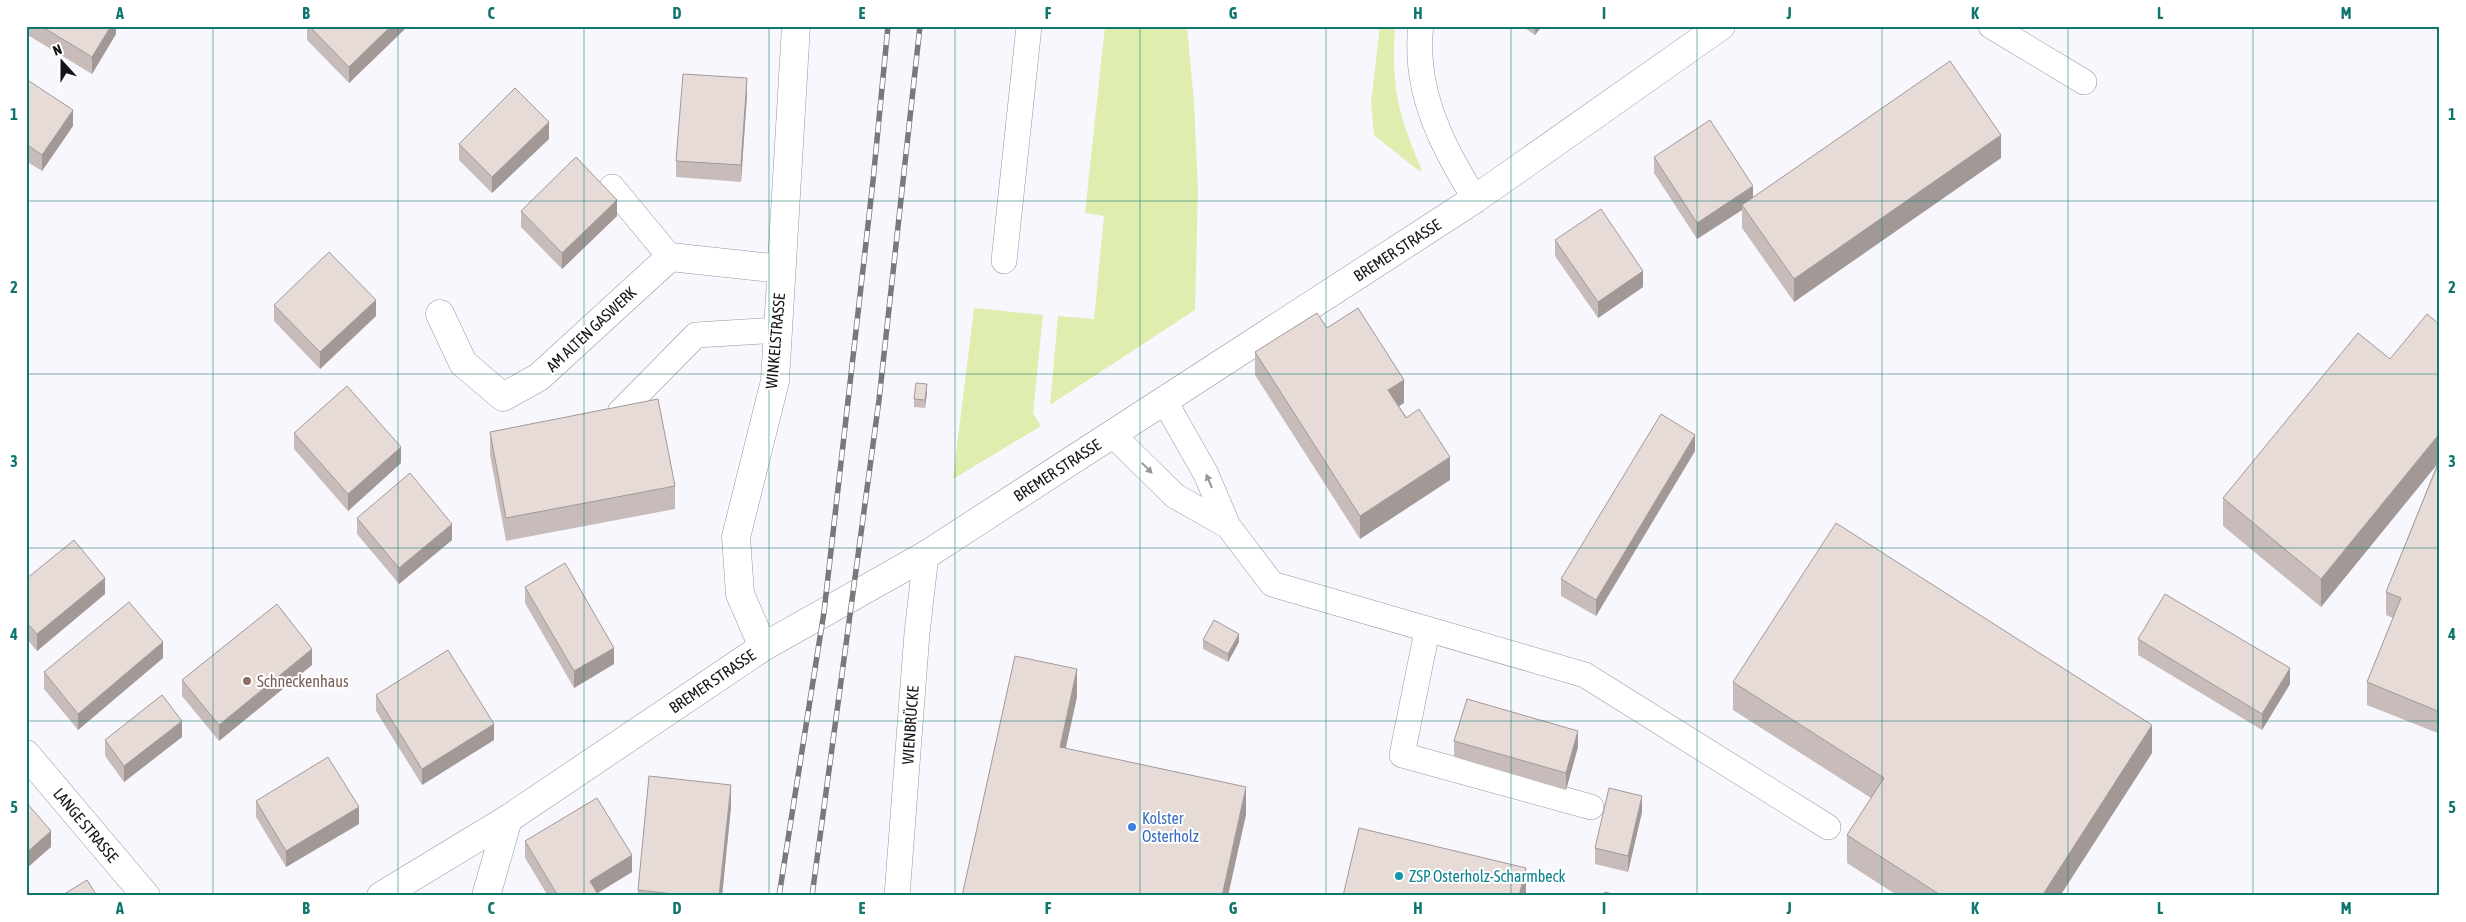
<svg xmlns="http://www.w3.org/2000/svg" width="2466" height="922" font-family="'Asap Condensed',sans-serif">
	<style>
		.green { fill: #dfeeaf }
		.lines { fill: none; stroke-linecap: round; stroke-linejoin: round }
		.service-casing { stroke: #98959f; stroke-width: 26 }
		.minor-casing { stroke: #98959f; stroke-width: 29 }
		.tertiary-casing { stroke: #98959f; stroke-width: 29 }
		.service { stroke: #fff; stroke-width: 25 }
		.minor { stroke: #fff; stroke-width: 28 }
		.tertiary { stroke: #fff; stroke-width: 28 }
		.rail-casing { stroke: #79787c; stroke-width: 5.5 }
		.rail { stroke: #fff; stroke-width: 4; stroke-dasharray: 11; stroke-linecap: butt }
		.wall { fill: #c7bcba }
		.shaded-wall { fill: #a29997 }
		.building { fill: #e7dbd8; stroke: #a29997 }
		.oneway { fill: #969697 }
		.grid { fill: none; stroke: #0f766e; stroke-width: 1; stroke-opacity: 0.55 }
		.education-dot { fill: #8d6e63; stroke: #fff; stroke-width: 2 }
		.shop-dot { fill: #3f7fe0; stroke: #fff; stroke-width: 2 }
		.culture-dot { fill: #0f9aa8; stroke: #fff; stroke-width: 2 }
		.labels { text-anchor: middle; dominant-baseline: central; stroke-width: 4; stroke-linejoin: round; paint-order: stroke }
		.street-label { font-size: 16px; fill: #161518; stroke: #fff }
		.education-label { font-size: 16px; fill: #785e54; stroke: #fff; text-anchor: start }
		.shop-label { font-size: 16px; fill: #366cbe; stroke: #fff; text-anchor: start }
		.culture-label { font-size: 16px; fill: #0d838f; stroke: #fff; text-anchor: start }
		.neatline { fill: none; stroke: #0f766e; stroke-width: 2 }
		.grid-label { font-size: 16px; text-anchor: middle; font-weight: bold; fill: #0f766e }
	</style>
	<rect width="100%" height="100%" fill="#f9f7fe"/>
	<path class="green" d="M 1105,26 L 1187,26 L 1194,102 L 1198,190 L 1195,310 L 1050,405 L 1058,316 L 1094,319 L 1104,216 L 1085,213 Z
		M 1380,26 L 1395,26 C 1391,87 1398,115 1422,170 L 1419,171 L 1374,135 L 1371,103 Z
		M 974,308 L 1043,315 L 1033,413 L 1041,426 L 953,479 Z"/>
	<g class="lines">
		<defs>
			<path id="service" d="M 1421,26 C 1419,36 1420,46 1420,57 C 1423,110 1448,155 1475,199
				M 1991,26 L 2084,82
				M 612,187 L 670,257
				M 1004,261 L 1029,26
				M 1164,400 L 1206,474 L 1228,526 L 1272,584 L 1585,675 L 1828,827
				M 620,412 L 696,335 L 778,330
				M 1112,434 L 1175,496 L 1228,526
				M 1427,631 L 1402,755 L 1591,807
				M 897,896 L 917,633 L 926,555"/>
			<path id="minor" d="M 440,314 L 463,363 L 503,397 L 539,377 L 670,257 L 781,269
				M 763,647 L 740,594 L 736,537 L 775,381 L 796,26
				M 26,754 L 146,896
				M 486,896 L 508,819"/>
			<path id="tertiary" d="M 381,896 L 508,819 L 763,647 L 926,555 L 1475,199 L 1721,26"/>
		</defs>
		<use href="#service" class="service-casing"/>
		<use href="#minor" class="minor-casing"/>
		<use href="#tertiary" class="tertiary-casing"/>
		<use href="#service" class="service"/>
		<use href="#minor" class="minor"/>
		<use href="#tertiary" class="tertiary"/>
		<defs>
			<path id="rail" d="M 779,896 L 824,612 L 873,181 L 888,26
				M 812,896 L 879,400 L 920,26"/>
		</defs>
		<use href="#rail" class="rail-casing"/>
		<use href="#rail" class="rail"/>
	</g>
	<path class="wall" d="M 26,26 L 116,26 L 116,34 L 92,74 L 26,34 Z
		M 307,26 L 408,26 L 349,83 L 307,40 Z
		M 1522,26 L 1542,26 L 1535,35 Z
		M 26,79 L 73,126 L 42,171 L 26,161 Z
		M 747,95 L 741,182 L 676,177 L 676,161 Z
		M 549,139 L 492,193 L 459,160 L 459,144 Z
		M 1654,157 L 1753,198 L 2001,158 L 1794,302 L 1742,228 L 1742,210 L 1697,239 L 1654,173 Z
		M 521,211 L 617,216 L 562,269 L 521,227 Z
		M 1555,240 L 1643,287 L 1598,318 L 1555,256 Z
		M 274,305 L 376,316 L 320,369 L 274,321 Z
		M 2440,325 L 2440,734 L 2367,705 L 2367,682 L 2393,618 L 2386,615 L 2386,592 L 2438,462 L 2321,607 L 2223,526 L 2223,498 L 2390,359 Z
		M 1327,328 L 1404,403 L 1399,406 L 1450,480 L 1360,539 L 1255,375 L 1255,352 Z
		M 927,392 L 925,408 L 914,407 L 914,399 Z
		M 490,432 L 675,486 L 675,509 L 506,541 L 490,455 Z
		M 294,433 L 401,463 L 348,511 L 294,449 Z
		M 1695,451 L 1596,616 L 1561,596 L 1561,579 Z
		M 357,518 L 452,540 L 399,584 L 357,534 Z
		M 26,579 L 105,594 L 37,651 L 26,638 Z
		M 525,587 L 614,664 L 574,688 L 525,603 Z
		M 2138,639 L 2290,684 L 2262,730 L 2138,655 Z
		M 1203,640 L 1239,642 L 1228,662 L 1203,649 Z
		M 163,658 L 78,730 L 44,689 L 44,672 Z
		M 312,665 L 219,741 L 182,696 L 182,680 Z
		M 1733,682 L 2152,753 L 2060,896 L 1898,896 L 1847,863 L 1847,835 L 1871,798 L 1733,710 Z
		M 376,695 L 494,740 L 422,785 L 376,711 Z
		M 182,737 L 124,782 L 105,756 L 105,740 Z
		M 1454,741 L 1578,747 L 1566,790 L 1454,757 Z
		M 256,801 L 359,824 L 286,867 L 256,817 Z
		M 731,807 L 722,896 L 638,896 L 638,890 Z
		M 1642,812 L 1628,872 L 1595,864 L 1595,848 Z
		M 525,841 L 632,872 L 597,893 L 599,896 L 548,896 L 525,858 Z"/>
	<path class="shaded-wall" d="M 111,26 L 116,26 L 116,34 L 92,74 L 92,57 Z
		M 391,26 L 408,26 L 349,83 L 349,67 Z
		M 1535,26 L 1542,26 L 1535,35 Z
		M 747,78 L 747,95 L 741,182 L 741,165 Z
		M 73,110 L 73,126 L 42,171 L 42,155 Z
		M 549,122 L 549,139 L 492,193 L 492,177 Z
		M 2001,135 L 2001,158 L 1794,302 L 1794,279 Z
		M 1753,186 L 1753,203 L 1742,205 L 1742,210 L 1697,239 L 1697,223 Z
		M 617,200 L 617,216 L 562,269 L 562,253 Z
		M 1643,271 L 1643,287 L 1598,318 L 1598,302 Z
		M 376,300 L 376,316 L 320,369 L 320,352 Z
		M 1404,380 L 1404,403 L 1388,413 L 1388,390 Z
		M 927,384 L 927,392 L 925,408 L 925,400 Z
		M 2440,433 L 2440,461 L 2321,607 L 2321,579 Z
		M 1695,435 L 1695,451 L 1596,616 L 1596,600 Z
		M 401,447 L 401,463 L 348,511 L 348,494 Z
		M 1450,457 L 1450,480 L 1360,539 L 1360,516 Z
		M 452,524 L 452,540 L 399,584 L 399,568 Z
		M 105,578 L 105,594 L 37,651 L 37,634 Z
		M 1239,634 L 1239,642 L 1228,662 L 1228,654 Z
		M 163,642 L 163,658 L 78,730 L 78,714 Z
		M 614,648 L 614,664 L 574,688 L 574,671 Z
		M 312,649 L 312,665 L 219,741 L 219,725 Z
		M 2290,668 L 2290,684 L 2262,730 L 2262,714 Z
		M 1077,669 L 1077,697 L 1060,775 L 1060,747 Z
		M 182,721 L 182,737 L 124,782 L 124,766 Z
		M 494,724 L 494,740 L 422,785 L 422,769 Z
		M 2152,725 L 2152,753 L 2060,896 L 2042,896 Z
		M 1578,731 L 1578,747 L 1566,790 L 1566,773 Z
		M 731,785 L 731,807 L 722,896 L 719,896 Z
		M 1246,787 L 1246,815 L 1228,896 L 1222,896 Z
		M 1642,796 L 1642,812 L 1628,872 L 1628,856 Z
		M 359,807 L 359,824 L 286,867 L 286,851 Z
		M 51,831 L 51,847 L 26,869 L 26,853 Z
		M 632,855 L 632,872 L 593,896 L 590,881 Z
		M 1526,868 L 1526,896 L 1519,896 Z"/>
	<path class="building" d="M 41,26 L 111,26 L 92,57 Z
		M 309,26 L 391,26 L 349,67 Z
		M 1950,61 L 2001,135 L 1794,279 L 1742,205 Z
		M 683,74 L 747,78 L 741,165 L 676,161 Z
		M 26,79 L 73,110 L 42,155 L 26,144 Z
		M 515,88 L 549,122 L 492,177 L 459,144 Z
		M 1710,120 L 1753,186 L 1697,223 L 1654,157 Z
		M 576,157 L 617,200 L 562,253 L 521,211 Z
		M 1601,209 L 1643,271 L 1598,302 L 1555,240 Z
		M 329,252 L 376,300 L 320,352 L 274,305 Z
		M 1358,308 L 1404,380 L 1388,390 L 1406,418 L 1419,409 L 1450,457 L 1360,516 L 1255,352 L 1317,313 L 1327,328 Z
		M 2427,314 L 2440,325 L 2440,433 L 2321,579 L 2223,498 L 2358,333 L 2390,359 Z
		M 916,383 L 927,384 L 925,400 L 914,399 Z
		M 347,386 L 401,447 L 348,494 L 294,433 Z
		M 658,399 L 675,486 L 506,518 L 490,432 Z
		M 1661,414 L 1695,435 L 1596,600 L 1561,579 Z
		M 2440,459 L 2440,712 L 2367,682 L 2401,598 L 2386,592 Z
		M 410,473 L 452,524 L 399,568 L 357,518 Z
		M 1836,523 L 2152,725 L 2042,896 L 1942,896 L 1847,835 L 1884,778 L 1733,682 Z
		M 74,540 L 105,578 L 37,634 L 26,622 L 26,579 Z
		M 565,563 L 614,648 L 574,671 L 525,587 Z
		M 2165,594 L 2290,668 L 2262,714 L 2138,639 Z
		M 129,602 L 163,642 L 78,714 L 44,672 Z
		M 277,604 L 312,649 L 219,725 L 182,680 Z
		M 1214,620 L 1239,634 L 1228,654 L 1203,640 Z
		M 448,650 L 494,724 L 422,769 L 376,695 Z
		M 1015,656 L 1077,669 L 1060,747 L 1246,787 L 1222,896 L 962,896 Z
		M 162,695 L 182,721 L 124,766 L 105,740 Z
		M 1467,699 L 1578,731 L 1566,773 L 1454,741 Z
		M 328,757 L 359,807 L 286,851 L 256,801 Z
		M 649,776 L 731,785 L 719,896 L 692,896 L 638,890 Z
		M 1609,788 L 1642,796 L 1628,856 L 1595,848 Z
		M 597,798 L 632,855 L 590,881 L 599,896 L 558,896 L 525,841 Z
		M 26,802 L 51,831 L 26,853 Z
		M 1359,828 L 1526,868 L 1519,896 L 1343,896 Z
		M 87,880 L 97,896 L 61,896 Z
		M 1605,892 L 1620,896 L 1604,896 Z"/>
	<defs><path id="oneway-solid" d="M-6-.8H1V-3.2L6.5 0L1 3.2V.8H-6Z" transform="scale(1.25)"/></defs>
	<g class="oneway">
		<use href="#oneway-solid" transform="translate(1147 468) rotate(45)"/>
		<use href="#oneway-solid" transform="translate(1209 481) rotate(-113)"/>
	</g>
	<path class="grid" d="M 213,26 L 213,896M 398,26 L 398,896M 584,26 L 584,896M 769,26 L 769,896M 955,26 L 955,896M 1140,26 L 1140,896M 1326,26 L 1326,896M 1511,26 L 1511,896M 1697,26 L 1697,896M 1882,26 L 1882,896M 2068,26 L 2068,896M 2253,26 L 2253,896M 26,201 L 2440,201M 26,374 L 2440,374M 26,548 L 2440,548M 26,721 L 2440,721"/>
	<circle class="education-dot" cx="247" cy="681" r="5"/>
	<circle class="shop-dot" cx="1132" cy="827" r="5"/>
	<circle class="culture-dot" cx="1399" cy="876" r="5"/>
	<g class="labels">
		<g class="street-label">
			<text transform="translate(1397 250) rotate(-33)">BREMER STRASSE</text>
			<text transform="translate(591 329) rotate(-43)">AM ALTEN GASWERK</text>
			<text transform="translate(775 341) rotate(-85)">WINKELSTRASSE</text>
			<text transform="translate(1057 470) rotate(-33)">BREMER STRASSE</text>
			<text transform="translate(712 681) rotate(-34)">BREMER STRASSE</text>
			<text transform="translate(910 725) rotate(-86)">WIENBRÜCKE</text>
			<text transform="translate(86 825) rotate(50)">LANGE STRASSE</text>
		</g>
		<g class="education-label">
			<text x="257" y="681">Schneckenhaus</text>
		</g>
		<g class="shop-label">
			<text x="1142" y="818">Kolster<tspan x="1142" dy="18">Osterholz</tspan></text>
		</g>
		<g class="culture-label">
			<text x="1409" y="876">ZSP Osterholz-Scharmbeck</text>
		</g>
	</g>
	<rect width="2466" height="922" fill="none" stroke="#ffffff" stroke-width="55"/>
	<g transform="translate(62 62) rotate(339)" stroke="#ffffff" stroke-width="4" paint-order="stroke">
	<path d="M0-4L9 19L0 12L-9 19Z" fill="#161518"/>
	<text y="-8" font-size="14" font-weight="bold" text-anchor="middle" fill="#161518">N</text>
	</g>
	<rect x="28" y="28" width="2410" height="866" class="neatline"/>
	<g class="grid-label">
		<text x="120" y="19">A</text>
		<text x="306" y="19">B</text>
		<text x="491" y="19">C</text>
		<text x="677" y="19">D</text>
		<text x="862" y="19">E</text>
		<text x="1048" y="19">F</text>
		<text x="1233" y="19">G</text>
		<text x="1418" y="19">H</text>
		<text x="1604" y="19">I</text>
		<text x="1789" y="19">J</text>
		<text x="1975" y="19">K</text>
		<text x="2160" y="19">L</text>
		<text x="2346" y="19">M</text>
		<text x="14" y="120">1</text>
		<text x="2452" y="120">1</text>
		<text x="14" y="293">2</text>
		<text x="2452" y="293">2</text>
		<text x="14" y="467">3</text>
		<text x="2452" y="467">3</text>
		<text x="14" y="640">4</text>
		<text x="2452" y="640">4</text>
		<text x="14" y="813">5</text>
		<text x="2452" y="813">5</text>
		<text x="120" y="914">A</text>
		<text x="306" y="914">B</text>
		<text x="491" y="914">C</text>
		<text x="677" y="914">D</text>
		<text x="862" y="914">E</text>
		<text x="1048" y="914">F</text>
		<text x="1233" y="914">G</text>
		<text x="1418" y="914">H</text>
		<text x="1604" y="914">I</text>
		<text x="1789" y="914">J</text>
		<text x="1975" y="914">K</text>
		<text x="2160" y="914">L</text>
		<text x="2346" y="914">M</text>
	</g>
</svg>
